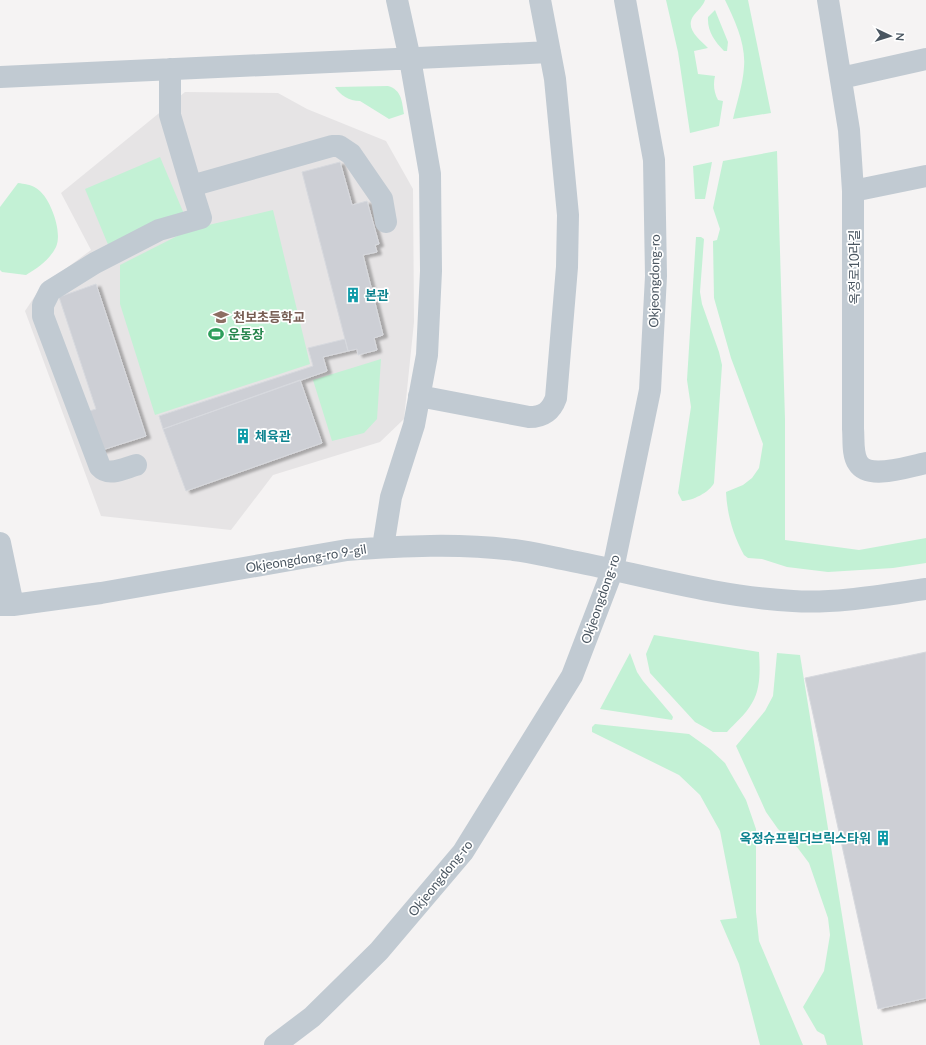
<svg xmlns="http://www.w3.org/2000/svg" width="926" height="1045" font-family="Lato,'Noto Sans KR',sans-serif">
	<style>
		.education { fill: #e6e4e5 }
		.green { fill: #c3f1d5 }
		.building { fill: #cdcfd5; stroke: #d7d9de; filter: url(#shadow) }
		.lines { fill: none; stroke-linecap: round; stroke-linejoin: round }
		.minor { stroke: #c1cad2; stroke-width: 22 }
		.labels { text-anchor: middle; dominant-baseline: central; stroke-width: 3.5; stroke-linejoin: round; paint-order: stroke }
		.street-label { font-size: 13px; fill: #4a5661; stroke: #fff }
		.culture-label { font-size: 13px; font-weight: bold; fill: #0d838f; stroke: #fff; text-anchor: start }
		.education-label { font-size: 13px; font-weight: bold; fill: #785e54; stroke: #fff; text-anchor: start }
		.leisure-label { font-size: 13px; font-weight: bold; fill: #27864d; stroke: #fff; text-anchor: start }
	</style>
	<defs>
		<filter id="shadow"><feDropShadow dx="4.5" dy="2.5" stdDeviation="1" flood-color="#0004"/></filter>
	</defs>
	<rect width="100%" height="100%" fill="#f5f3f3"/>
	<path class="education" d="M 185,92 L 278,93 L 307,109 L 386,141 L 413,189 L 414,322 L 404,419 L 380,442 L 273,475 L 231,530 L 101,516 L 25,311 L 41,287 L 91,250 L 61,193 Z"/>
	<path class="green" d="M 666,0 L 705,0 C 703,6 698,10 694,15 C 684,28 699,39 708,48 L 694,51 L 698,74 L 715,76 C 713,85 714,92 718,100 L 723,101 L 719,126 L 690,133 L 678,52 Z
		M 725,0 L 748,0 L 771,113 L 733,119 C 737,102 743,84 744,67 C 746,44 735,21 725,0 Z
		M 715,10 L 728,42 L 727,51 L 724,51 C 715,42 707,31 708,17 Z
		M 388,86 C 402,90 402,102 404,114 L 389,119 L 360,101 C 349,101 340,95 335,87 Z
		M 777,151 L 785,419 L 785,540 L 859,550 L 926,538 L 926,563 L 893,568 L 828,572 L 787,567 L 762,559 L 748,558 L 744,555 C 733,535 727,514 726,492 L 743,485 L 752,478 L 759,468 L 763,444 L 731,358 L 714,298 L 713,241 L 717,240 L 720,229 L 713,208 L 723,161 Z
		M 160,157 L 184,214 L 109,247 L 85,189 Z
		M 712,162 L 705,199 L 695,199 L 693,166 Z
		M 18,183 C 24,184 30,184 36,188 C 50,196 63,232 56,247 C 50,259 38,268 26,275 L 2,272 L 0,270 L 0,207 Z
		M 273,210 L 310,364 L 155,415 L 120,304 L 120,265 L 191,229 Z
		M 696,237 L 701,237 L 704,239 L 700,292 L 702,304 L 719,352 L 722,365 L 714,483 C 710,492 692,501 682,501 L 678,493 L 691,407 L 687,380 Z
		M 381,359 L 377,419 L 364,433 L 332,441 L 313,380 Z
		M 654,635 L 759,652 C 760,668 761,689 752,703 C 746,714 735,723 727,732 L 713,732 L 695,722 L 650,673 L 646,654 Z
		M 630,653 L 637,672 L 643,681 L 671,714 L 673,717 L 672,720 L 600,709 Z
		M 777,653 L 800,655 L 863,1045 L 827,1045 L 824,1035 L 817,1031 L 803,1007 L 824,971 L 830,935 L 828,918 L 809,863 L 797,847 L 778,829 L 766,812 L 736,746 L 765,711 L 773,696 Z
		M 595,724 L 689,734 L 710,749 L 725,763 L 730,772 L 746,800 L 756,829 L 756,912 L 759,941 L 803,1045 L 760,1045 L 739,964 L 720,920 L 737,918 L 720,831 L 700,795 L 679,775 L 592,732 L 592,727 Z"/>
	<path class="building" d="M 340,162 L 352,205 L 367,201 L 379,244 L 375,245 L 377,252 L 363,255 L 383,335 L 374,338 L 377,350 L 358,355 L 357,349 L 348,351 L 302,172 Z
		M 96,284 L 146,436 L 99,451 L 86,412 L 96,409 L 59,297 Z
		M 345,339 L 348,351 L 323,357 L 327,371 L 163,429 L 159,416 L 313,366 L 308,348 Z
		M 300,380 L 322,443 L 186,491 L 163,429 Z
		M 926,652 L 926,998 L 878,1009 L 805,678 Z"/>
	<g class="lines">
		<path class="minor" d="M 828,0 L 849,130 L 853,191 L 853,429 C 854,439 852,454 858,463 C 869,481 909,466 926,463
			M 170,69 L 170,115 L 191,186 L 332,146 L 339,146 L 351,154 L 382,199 L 386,222
			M 0,77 L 550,52
			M 841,78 L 926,59
			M 853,191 L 926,176
			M 419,396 L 529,417 C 543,417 551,412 556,398 L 567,267 L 568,215 L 555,79 L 540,0
			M 136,465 C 125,468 109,477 100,467 L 43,316 L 43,305 L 50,291 L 95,263 L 159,230 L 201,218 L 191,186
			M 0,543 L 13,605
			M 383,547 L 391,497 L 414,425 L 427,355 L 431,271 L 430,174 L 410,59 L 397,0
			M 0,605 L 13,605 L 101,593 L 347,550 C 402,546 459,543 514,550 C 532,552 550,557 567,560 C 643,575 717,597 793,601 C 835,604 884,595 926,589
			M 275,1045 L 312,1017 L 379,951 L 463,852 L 572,676 L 613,569 L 650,390 L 656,276 L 654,160 L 625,0"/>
	</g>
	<defs>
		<symbol id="building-bare" viewBox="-9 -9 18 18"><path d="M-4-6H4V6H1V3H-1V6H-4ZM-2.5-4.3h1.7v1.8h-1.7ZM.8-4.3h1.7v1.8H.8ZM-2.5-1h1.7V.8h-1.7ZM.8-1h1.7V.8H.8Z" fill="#0f9aa8" stroke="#fff" stroke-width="2.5" paint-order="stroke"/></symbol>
		<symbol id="school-bare" viewBox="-9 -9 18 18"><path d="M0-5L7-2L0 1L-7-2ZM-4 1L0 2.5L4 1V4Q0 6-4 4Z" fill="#8d6e63" stroke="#fff" stroke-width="2.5" paint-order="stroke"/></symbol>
		<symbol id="stadium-bare" viewBox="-9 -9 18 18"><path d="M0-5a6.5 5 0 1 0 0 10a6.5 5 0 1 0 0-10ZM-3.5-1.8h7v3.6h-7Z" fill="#2e9e5b" stroke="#fff" stroke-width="2.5" paint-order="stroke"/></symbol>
	</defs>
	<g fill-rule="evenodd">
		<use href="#building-bare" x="342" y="284" width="22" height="22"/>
		<use href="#school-bare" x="210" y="306" width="22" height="22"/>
		<use href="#stadium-bare" x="205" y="323" width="22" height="22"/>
		<use href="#building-bare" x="232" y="425" width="22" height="22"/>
		<use href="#building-bare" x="872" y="827" width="22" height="22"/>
	</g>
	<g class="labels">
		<g class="street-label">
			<text transform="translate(854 267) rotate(-90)">옥정로10라길</text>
			<text transform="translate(654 281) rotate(-89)">Okjeongdong-ro</text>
			<text transform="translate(306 558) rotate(-9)">Okjeongdong-ro 9-gil</text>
			<text transform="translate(600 599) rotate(-71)">Okjeongdong-ro</text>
			<text transform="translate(440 878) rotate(-51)">Okjeongdong-ro</text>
		</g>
		<g class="culture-label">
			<text x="365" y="295">본관</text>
			<text x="255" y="436">체육관</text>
			<text x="871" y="838" text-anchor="end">옥정슈프림더브릭스타워</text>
		</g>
		<g class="education-label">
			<text x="233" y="317">천보초등학교</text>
		</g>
		<g class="leisure-label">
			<text x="228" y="334">운동장</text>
		</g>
	</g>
	<g transform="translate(890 36) rotate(94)" stroke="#ffffff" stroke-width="3" paint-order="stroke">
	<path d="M0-3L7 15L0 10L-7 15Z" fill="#4a5661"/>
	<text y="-6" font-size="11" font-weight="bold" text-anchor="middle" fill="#4a5661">N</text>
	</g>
</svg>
